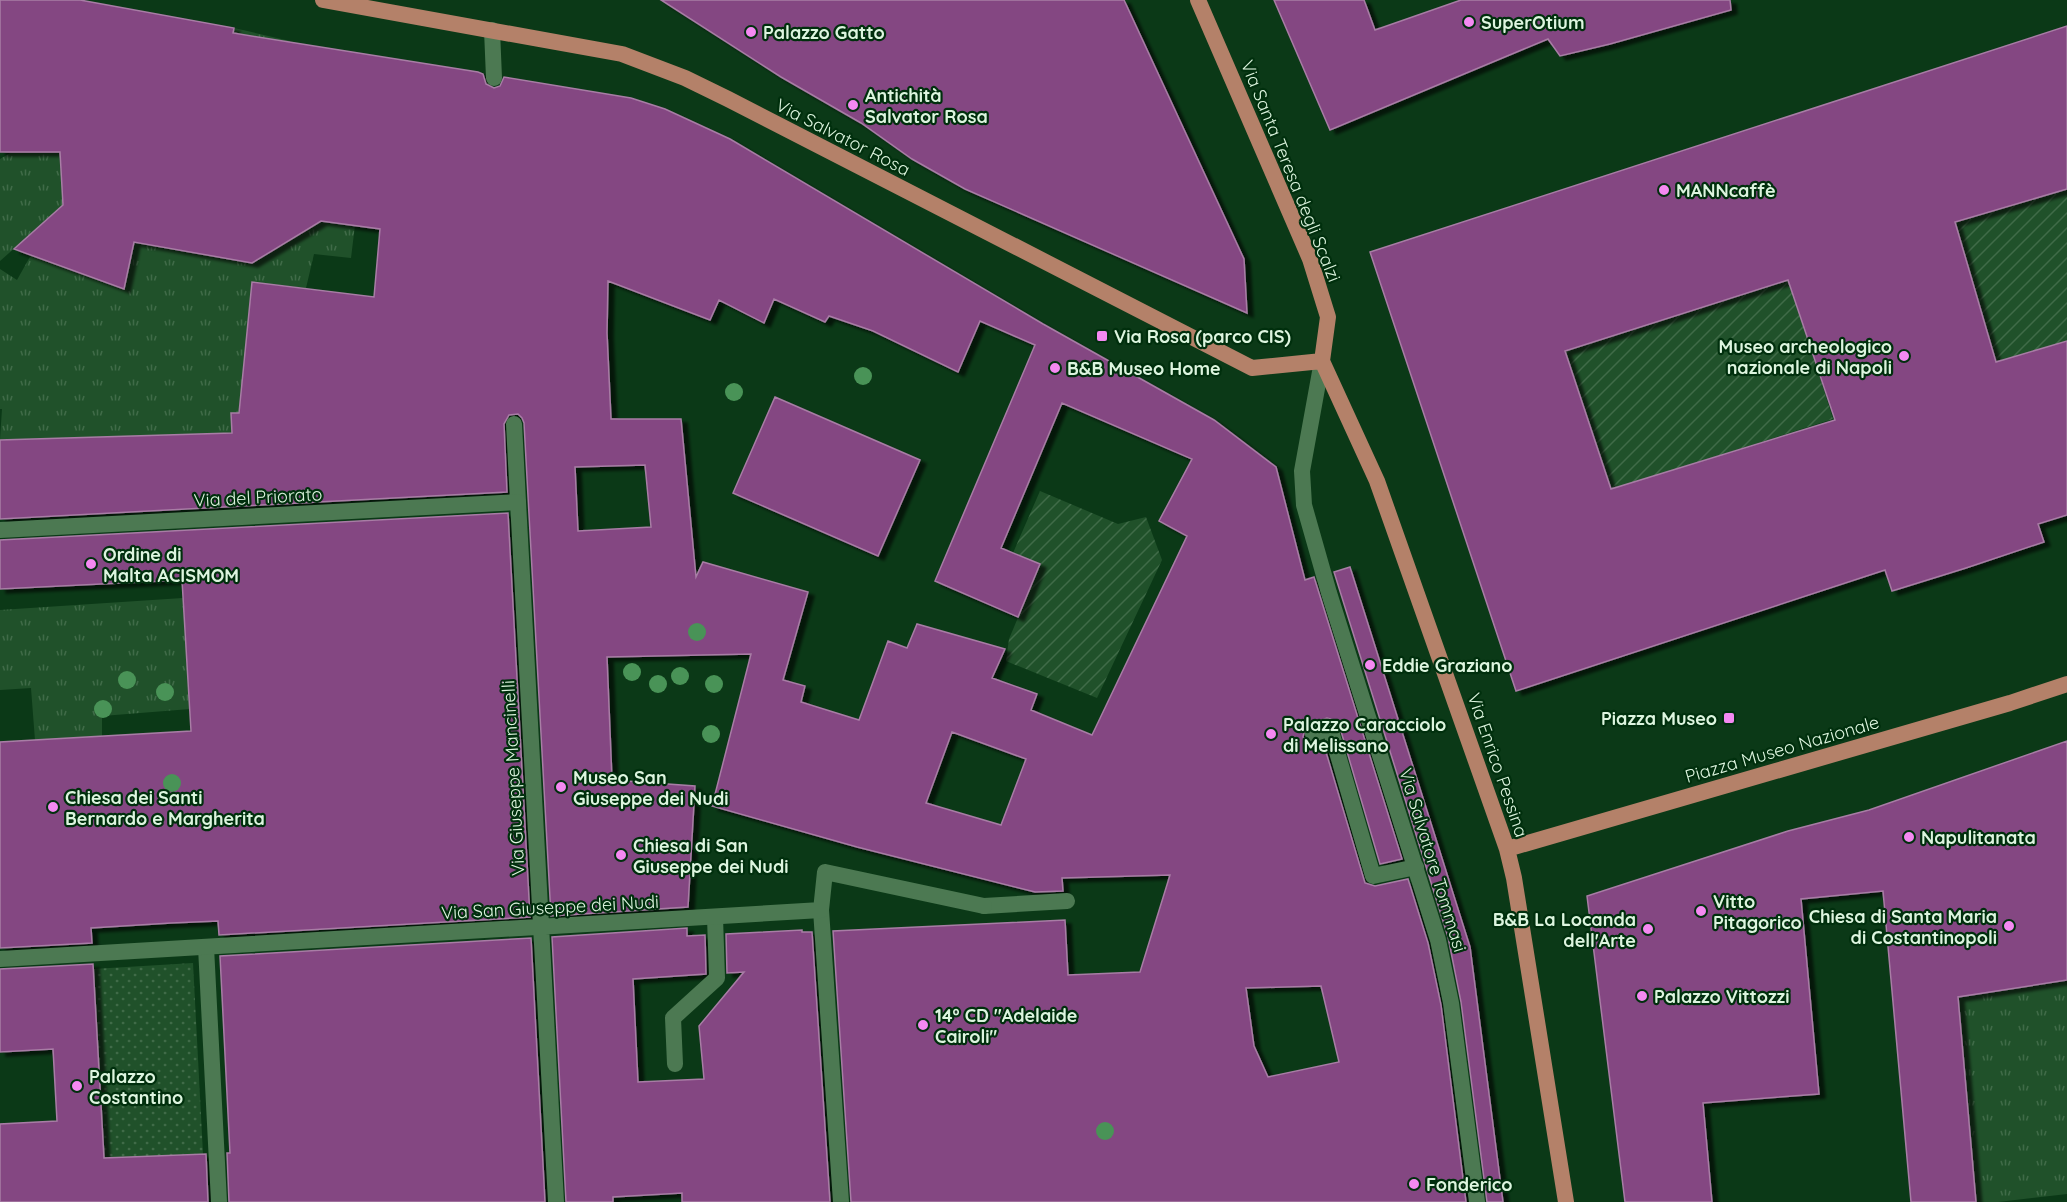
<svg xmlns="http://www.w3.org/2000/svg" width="2067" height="1202" font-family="Quicksand,sans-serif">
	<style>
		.grass { fill: url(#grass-dots) }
		.park { fill: url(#park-tufts) }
		.garden { fill: url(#garden-furrows) }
		.building { fill: #844682; stroke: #a87da5; stroke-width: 1.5; fill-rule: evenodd; filter: url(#shadow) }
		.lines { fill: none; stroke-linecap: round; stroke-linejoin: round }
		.service { stroke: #4c7952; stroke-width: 16 }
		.pedestrian { stroke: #4c7952; stroke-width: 16 }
		.minor { stroke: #4c7952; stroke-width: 16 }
		.primary { stroke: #b48169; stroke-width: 16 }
		.tree { fill: #499357 }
		.poi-dot { fill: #f489f1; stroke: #002f0d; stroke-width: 2 }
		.labels { text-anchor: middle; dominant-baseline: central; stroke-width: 4.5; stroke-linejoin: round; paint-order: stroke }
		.poi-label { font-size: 18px; font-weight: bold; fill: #ddf5df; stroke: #002f0d; text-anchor: start }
		.street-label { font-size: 18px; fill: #ddf5df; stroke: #002f0d }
	</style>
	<defs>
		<pattern id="grass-dots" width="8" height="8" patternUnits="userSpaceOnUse" patternTransform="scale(1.5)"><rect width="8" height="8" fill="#20512a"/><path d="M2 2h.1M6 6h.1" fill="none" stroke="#406b48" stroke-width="1.8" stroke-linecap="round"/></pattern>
		<pattern id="park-tufts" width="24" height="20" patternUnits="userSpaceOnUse" patternTransform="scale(1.5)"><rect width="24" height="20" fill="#20512a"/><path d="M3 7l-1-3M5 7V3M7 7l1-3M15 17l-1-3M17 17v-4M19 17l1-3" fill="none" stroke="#406b48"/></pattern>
		<pattern id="garden-furrows" width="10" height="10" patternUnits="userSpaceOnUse" patternTransform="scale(1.5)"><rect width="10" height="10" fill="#20512a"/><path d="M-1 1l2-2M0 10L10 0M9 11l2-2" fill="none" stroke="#406b48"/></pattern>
		<filter id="shadow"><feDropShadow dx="6" dy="4" stdDeviation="1.5" flood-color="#0009"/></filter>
	</defs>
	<rect width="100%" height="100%" fill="#0b3917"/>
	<path class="grass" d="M 193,963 L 203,1154 L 104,1158 L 93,969 Z"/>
	<path class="park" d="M 234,28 L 290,41 L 262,248 L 322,220 L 355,225 L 351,258 L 314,254 L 306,288 L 252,282 L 239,413 L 231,414 L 232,433 L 0,440 L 2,409 L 0,409 L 0,269 L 17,280 L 31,255 L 124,289 L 134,241 L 200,253 Z
		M 44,133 L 41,152 L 60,152 L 87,184 L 0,261 L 0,159 Z
		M 183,598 L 190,709 L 102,716 L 102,736 L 35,740 L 31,688 L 0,690 L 0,610 Z
		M 2067,980 L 2067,1194 L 1998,1202 L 1976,1202 L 1958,997 Z"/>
	<path class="garden" d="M 2067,189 L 2067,341 L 1997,362 L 1955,222 Z
		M 1789,279 L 1833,419 L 1611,490 L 1565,351 Z
		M 1040,491 L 1118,524 L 1146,517 L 1162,560 L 1097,698 L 1006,661 L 1009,639 L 1040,565 L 1013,553 Z"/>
	<path class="building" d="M 0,0 L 80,0 L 234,28 L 233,33 L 478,72 L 483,74 L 486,84 L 494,88 L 500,86 L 504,77 L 631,98 L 665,109 L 730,139 L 1043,324 L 1214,420 L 1276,467 L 1305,580 L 1314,577 L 1402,859 L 1380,864 L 1338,721 L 1327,718 L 1310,724 L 1305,728 L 1303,737 L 1311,744 L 1323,742 L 1365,883 L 1375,886 L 1408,879 L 1428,943 L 1441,1005 L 1466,1202 L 851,1202 L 833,931 L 1065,920 L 1068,975 L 1140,972 L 1170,875 L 1062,878 L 1063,891 L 1035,892 L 857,847 L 712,806 L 751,654 L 607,657 L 612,780 L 695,786 L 688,907 L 551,916 L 524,423 L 522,418 L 518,414 L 509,415 L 504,424 L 507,492 L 0,519 L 0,440 L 232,433 L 231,413 L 239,413 L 252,282 L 374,297 L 380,229 L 321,221 L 252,263 L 134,242 L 124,289 L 14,249 L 63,205 L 60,152 L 0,152 ZM 608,281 L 710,320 L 719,300 L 764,323 L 774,299 L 825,322 L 829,316 L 873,331 L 958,372 L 980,321 L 1035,345 L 935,581 L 1018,617 L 1040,564 L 1001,548 L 1062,403 L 1192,459 L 1159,521 L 1187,536 L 1092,735 L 1031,710 L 1037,694 L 992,678 L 1005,649 L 917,624 L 907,648 L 888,641 L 859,720 L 801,702 L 805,686 L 783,680 L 808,592 L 703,562 L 696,577 L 681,419 L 611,419 L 607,333 ZM 645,465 L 651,527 L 578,531 L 575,467 ZM 952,732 L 1026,759 L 1001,825 L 926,803 ZM 1321,986 L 1339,1062 L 1268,1077 L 1254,1046 L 1246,988 Z
		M 661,0 L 1124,0 L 1244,259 L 1247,313 L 965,189 L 912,159 L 861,123 L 781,77 Z
		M 1274,0 L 1364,0 L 1375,30 L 1461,0 L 1730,0 L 1731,10 L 1610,44 L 1560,56 L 1548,39 L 1330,130 Z
		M 2067,26 L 2067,189 L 1955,222 L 1996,362 L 2067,341 L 2067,515 L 2038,524 L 2044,542 L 1966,568 L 1892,591 L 1885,570 L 1516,691 L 1370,252 ZM 1788,280 L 1835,420 L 1611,489 L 1565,351 Z
		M 775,397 L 920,460 L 878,556 L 733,493 Z
		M 508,513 L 530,917 L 219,935 L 218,921 L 171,923 L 91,928 L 92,943 L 0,948 L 0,742 L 191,731 L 182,580 L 0,589 L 0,540 Z
		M 1350,567 L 1470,947 L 1503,1202 L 1487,1202 L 1461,1002 L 1448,937 L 1334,572 Z
		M 2067,741 L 2067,980 L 1958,997 L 1976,1202 L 1911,1202 L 1883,891 L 1801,899 L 1819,1094 L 1703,1103 L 1712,1202 L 1625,1202 L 1587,896 L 1788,831 L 1869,810 Z
		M 687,928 L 687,936 L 705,935 L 706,974 L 633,979 L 638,1082 L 704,1079 L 699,1026 L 744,972 L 727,973 L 726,934 L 802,930 L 802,932 L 812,932 L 830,1202 L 682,1202 L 682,1193 L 613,1197 L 613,1202 L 566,1202 L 552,937 Z
		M 531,938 L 545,1202 L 229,1202 L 227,1153 L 230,1153 L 220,956 Z
		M 93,964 L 104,1158 L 206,1154 L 208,1202 L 0,1202 L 0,1124 L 57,1121 L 53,1049 L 0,1052 L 0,969 Z"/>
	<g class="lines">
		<path class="service" d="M 1313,734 L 1330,728 L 1373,876 L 1416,867
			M 821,910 L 841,1202
			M 206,947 L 219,1202
			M 675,1064 L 673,1018 L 717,978 L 715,917"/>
		<path class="pedestrian" d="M 492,30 L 494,78
			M 514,424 L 518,502
			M 984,906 L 1067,901"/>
		<path class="minor" d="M 1322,361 L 1302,471 L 1304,505 L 1329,593 L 1438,940 L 1451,1003 L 1477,1202
			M 0,530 L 518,502 L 556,1202
			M 0,959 L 821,910 L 825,872 L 984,906"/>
		<path class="primary" d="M 323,0 L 622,54 L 685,78 L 728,99 L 1252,368 L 1322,361
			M 1198,0 L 1310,259 L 1328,317 L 1322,361
			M 1322,361 L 1377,481 L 1507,849 L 1514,878 L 1566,1202
			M 1507,849 L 2010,703 L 2067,684"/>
	</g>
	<g class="tree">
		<circle cx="863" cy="376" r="9"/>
		<circle cx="734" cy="392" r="9"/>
		<circle cx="697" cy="632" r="9"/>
		<circle cx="632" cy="672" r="9"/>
		<circle cx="680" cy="676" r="9"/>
		<circle cx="127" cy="680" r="9"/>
		<circle cx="658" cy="684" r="9"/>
		<circle cx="714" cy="684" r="9"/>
		<circle cx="165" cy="692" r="9"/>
		<circle cx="103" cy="709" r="9"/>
		<circle cx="711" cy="734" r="9"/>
		<circle cx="172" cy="783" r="9"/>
		<circle cx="1105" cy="1131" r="9"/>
	</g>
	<g class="poi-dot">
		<circle cx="1469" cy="22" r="6"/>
		<circle cx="751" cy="32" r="6"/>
		<circle cx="853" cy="105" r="6"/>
		<circle cx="1664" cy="190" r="6"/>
		<rect x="1096" y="330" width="12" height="12" rx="3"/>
		<circle cx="1904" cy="356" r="6"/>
		<circle cx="1055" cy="368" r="6"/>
		<circle cx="91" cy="564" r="6"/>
		<circle cx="1370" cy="665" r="6"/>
		<rect x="1723" y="712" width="12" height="12" rx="3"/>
		<circle cx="1271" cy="734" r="6"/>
		<circle cx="561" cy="787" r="6"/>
		<circle cx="53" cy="807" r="6"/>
		<circle cx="1909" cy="837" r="6"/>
		<circle cx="621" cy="855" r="6"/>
		<circle cx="1701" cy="911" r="6"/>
		<circle cx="2009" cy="926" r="6"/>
		<circle cx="1648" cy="929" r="6"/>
		<circle cx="1642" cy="996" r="6"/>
		<circle cx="923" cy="1025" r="6"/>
		<circle cx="77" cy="1086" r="6"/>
		<circle cx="1414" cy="1184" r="6"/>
	</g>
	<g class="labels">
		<g class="poi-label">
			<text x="1481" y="22">SuperOtium</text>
			<text x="763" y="32">Palazzo Gatto</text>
			<text x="865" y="95">Antichità<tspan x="865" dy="21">Salvator Rosa</tspan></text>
			<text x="1676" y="190">MANNcaffè</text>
			<text x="1114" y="336">Via Rosa (parco CIS)</text>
			<text x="1892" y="346" text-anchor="end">Museo archeologico<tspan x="1892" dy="21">nazionale di Napoli</tspan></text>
			<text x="1067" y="368">B&amp;B Museo Home</text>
			<text x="103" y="554">Ordine di<tspan x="103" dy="21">Malta ACISMOM</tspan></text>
			<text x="1382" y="665">Eddie Graziano</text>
			<text x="1717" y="718" text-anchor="end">Piazza Museo</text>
			<text x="1283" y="724">Palazzo Caracciolo<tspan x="1283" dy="21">di Melissano</tspan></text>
			<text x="573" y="777">Museo San<tspan x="573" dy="21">Giuseppe dei Nudi</tspan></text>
			<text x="65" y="797">Chiesa dei Santi<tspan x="65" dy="21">Bernardo e Margherita</tspan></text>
			<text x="1921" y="837">Napulitanata</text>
			<text x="633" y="845">Chiesa di San<tspan x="633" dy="21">Giuseppe dei Nudi</tspan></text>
			<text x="1713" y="901">Vitto<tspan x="1713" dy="21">Pitagorico</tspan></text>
			<text x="1997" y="916" text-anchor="end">Chiesa di Santa Maria<tspan x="1997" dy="21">di Costantinopoli</tspan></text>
			<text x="1636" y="919" text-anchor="end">B&amp;B La Locanda<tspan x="1636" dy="21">dell'Arte</tspan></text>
			<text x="1654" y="996">Palazzo Vittozzi</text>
			<text x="935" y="1015">14° CD "Adelaide<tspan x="935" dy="21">Cairoli"</tspan></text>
			<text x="89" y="1076">Palazzo<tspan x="89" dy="21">Costantino</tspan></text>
			<text x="1426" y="1184">Fonderico</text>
		</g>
		<g class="street-label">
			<text transform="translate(843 137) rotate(27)">Via Salvator Rosa</text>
			<text transform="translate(1291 171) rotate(68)">Via Santa Teresa degli Scalzi</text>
			<text transform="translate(258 497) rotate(-3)">Via del Priorato</text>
			<text transform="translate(1782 749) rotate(-16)">Piazza Museo Nazionale</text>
			<text transform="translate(1498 765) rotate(71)">Via Enrico Pessina</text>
			<text transform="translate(513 778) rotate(-93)">Via Giuseppe Mancinelli</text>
			<text transform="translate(1433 860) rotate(73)">Via Salvatore Tommasi</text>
			<text transform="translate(550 907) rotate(-3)">Via San Giuseppe dei Nudi</text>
		</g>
	</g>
</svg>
